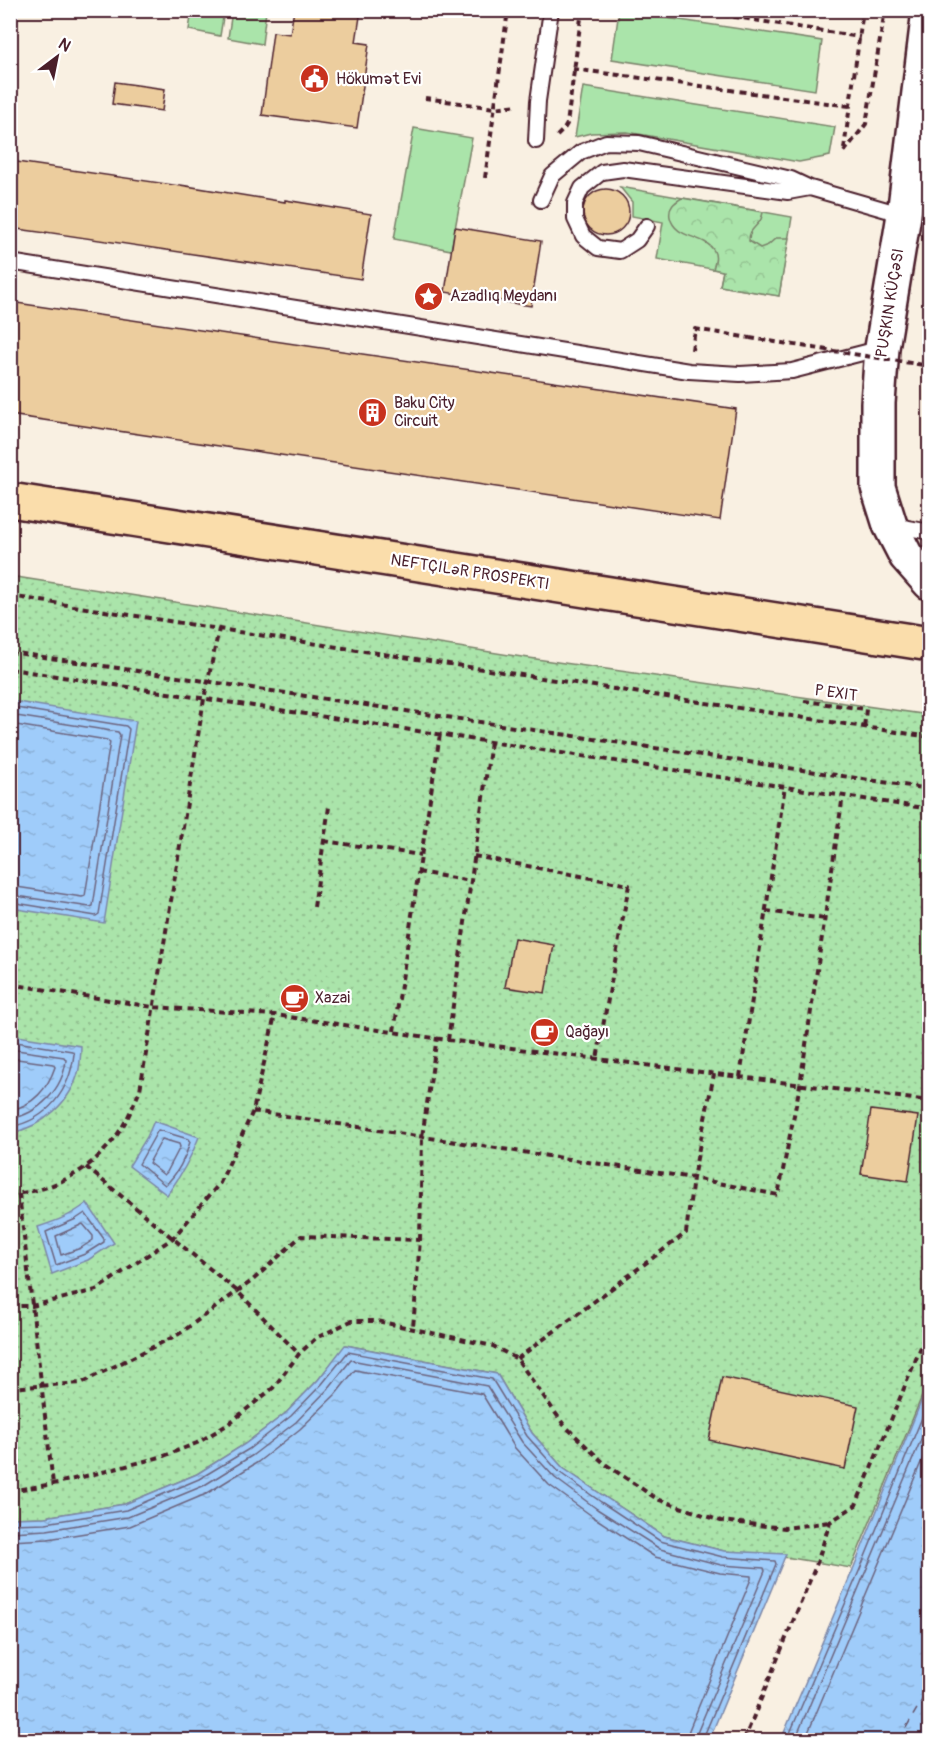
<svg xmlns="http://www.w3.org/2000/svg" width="940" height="1751" font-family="Pangolin,sans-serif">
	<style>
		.grass { fill: #aae4aa; stroke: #7a826a; stroke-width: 1.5 }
		.forest { fill: url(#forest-crowns); stroke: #7a826a; stroke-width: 1.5 }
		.park { fill: url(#park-dots); stroke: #7a826a; stroke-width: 1.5 }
		.water { fill: url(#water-ripples); stroke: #7d87a7; stroke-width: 1.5 }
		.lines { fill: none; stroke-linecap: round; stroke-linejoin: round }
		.shore { stroke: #6c647e; stroke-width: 1.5 }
		.ferry { stroke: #645369; stroke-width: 1.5; stroke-dasharray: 8 6; stroke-linecap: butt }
		.building { fill: #eccd9e; stroke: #4a1f2b; stroke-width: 1.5 }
		.service-casing { stroke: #4a1f2b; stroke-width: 18 }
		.secondary-casing { stroke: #4a1f2b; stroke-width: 38 }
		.trunk-casing { stroke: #4a1f2b; stroke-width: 38 }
		.path { stroke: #4a1f2b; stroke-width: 4; stroke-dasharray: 6 4.5; stroke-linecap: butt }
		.service { stroke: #fff; stroke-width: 14 }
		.secondary { stroke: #fff; stroke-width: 33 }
		.trunk { stroke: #faddab; stroke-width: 33 }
		.path-bridge { stroke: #4a1f2b; stroke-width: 4; stroke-dasharray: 6 4.5; stroke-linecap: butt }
		.labels { text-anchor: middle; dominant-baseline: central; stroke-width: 4.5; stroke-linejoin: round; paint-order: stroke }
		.poi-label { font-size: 16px; fill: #4a1f2b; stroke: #fff; text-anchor: start }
		.street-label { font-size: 16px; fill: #4a1f2b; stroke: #fff }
	</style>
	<defs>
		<pattern id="forest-crowns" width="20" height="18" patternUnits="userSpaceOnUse" patternTransform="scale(1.5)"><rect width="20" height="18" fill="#aae4aa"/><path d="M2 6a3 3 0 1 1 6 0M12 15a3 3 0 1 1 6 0" fill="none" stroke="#94c392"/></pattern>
		<pattern id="park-dots" width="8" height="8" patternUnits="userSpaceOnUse" patternTransform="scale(1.5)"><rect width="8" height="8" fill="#aae4aa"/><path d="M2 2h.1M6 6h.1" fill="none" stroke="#94c392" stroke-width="1.8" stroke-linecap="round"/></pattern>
		<pattern id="water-ripples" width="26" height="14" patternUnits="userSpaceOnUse" patternTransform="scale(1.5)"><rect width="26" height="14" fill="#9fccfa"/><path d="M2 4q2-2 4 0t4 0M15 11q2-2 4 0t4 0" fill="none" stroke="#8aafd6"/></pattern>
	</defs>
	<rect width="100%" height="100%" fill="#f9f0e2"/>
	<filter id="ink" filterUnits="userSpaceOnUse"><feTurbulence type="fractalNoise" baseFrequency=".0167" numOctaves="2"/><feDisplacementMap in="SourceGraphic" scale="12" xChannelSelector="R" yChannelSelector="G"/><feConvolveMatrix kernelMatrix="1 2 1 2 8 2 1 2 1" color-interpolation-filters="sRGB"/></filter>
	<g filter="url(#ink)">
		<path class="grass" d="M 192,10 L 224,11 L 220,36 L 189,30 Z
			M 232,11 L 266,11 L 262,44 L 228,38 Z
			M 619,11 L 822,41 L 815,90 L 612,59 Z
			M 583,87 L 835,127 L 830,156 L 799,162 L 627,132 L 591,133 L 575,137 Z
			M 414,128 L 472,138 L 451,250 L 394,239 Z
			M 620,187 L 792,217 L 779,296 L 720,286 L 723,271 L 657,259 L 663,222 L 632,216 L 632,202 Z"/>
		<path class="forest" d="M 682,198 L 763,212 C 763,213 761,220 760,221 C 754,229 749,230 749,241 L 760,248 L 768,245 L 776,238 L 789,238 L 779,296 L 720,286 L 723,271 L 713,269 C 715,262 717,257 714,251 C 705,234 675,240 670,217 C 668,207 675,202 682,198 Z"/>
		<path class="park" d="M 10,576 L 522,657 L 929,715 L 929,1379 L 851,1568 L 791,1558 L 724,1551 L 664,1536 L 605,1497 L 563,1468 L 532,1433 L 497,1374 L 346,1345 L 318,1380 L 287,1412 L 245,1444 L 197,1474 L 125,1504 L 45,1517 L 11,1518 Z"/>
		<path class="water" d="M 11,701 L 136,721 L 104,923 L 11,908 Z
			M 11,1035 L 81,1046 C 81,1054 80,1062 79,1069 C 72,1102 42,1127 11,1133 Z
			M 154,1121 L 199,1137 C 191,1158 180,1177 167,1195 L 129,1166 L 147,1137 Z
			M 87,1203 L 114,1243 L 88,1260 L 52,1274 L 38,1227 C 56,1221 71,1216 87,1203 Z
			M 345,1345 L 497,1374 L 532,1433 L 563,1468 L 605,1497 L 664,1536 L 724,1551 L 786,1554 L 709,1740 L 11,1740 L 11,1518 L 45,1517 L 125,1504 L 197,1474 L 245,1444 L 287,1412 L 318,1380 Z
			M 929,1382 L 929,1740 L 781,1740 L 854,1567 Z"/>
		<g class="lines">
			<path class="shore" d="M 10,707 L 126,726 L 129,729 L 99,914 L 96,916 L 10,902
				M 10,715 L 118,732 L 120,735 L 93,906 L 90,907 L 10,895
				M 10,724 L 107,740 L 110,742 L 85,896 L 82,897 L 10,886
				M 10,1041 L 72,1051 L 74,1054 C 70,1090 48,1120 10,1127
				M 10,1049 L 64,1057 L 66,1060 C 63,1089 39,1114 10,1119
				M 10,1058 L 53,1064 L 55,1067 C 48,1088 33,1106 10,1110
				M 158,1130 L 188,1139 L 190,1142 C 186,1157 177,1175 165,1185 L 139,1164 Z
				M 162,1139 L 179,1144 L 180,1147 L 167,1172 L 164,1175 L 149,1163 Z
				M 85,1213 L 104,1239 L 104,1242 L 85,1254 L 56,1265 L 46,1232 L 76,1219 Z
				M 83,1224 L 93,1236 L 93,1240 L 81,1248 L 61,1255 L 56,1236 Z
				M 10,1524 L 46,1523 L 126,1510 L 199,1479 L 249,1449 L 291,1416 L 322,1384 L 348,1352 L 492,1379 L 527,1436 L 559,1472 L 601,1502 L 660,1541 L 723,1557 L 775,1561 L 776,1564 L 704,1736 L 704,1740
				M 10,1532 L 47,1530 L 128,1517 L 203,1486 L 253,1455 L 296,1422 L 328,1389 L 351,1360 L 487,1386 L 522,1442 L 555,1478 L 597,1509 L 660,1549 L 721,1565 L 764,1568 L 765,1571 L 697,1733 L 696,1740
				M 10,1541 L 48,1539 L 130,1526 L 206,1494 L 258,1462 L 300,1429 L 335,1395 L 355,1370 L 482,1394 L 515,1448 L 549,1485 L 592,1516 L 655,1557 L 720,1573 L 751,1576 L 751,1579 L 689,1730 L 687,1740
				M 787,1740 L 860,1569 L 930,1398
				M 795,1740 L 930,1418
				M 805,1740 L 930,1441"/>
			<path class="ferry" d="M 899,1740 L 930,1686
				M 923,1740 L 930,1728"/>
		</g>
		<path class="building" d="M 294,10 L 361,10 L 356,42 L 369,44 L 357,128 L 262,115 L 273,32 L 290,34 Z
			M 115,82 L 165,89 L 162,111 L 112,104 Z
			M 10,161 L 180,186 L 180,185 L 285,202 L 285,200 L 371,214 L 361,279 L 46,232 L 46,233 L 10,228 Z
			M583 212a23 23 0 1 1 46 0a23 23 0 1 1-46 0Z
			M 455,227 L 541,241 L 531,306 L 445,292 Z
			M 10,302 L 736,409 L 720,520 L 10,415 Z
			M 514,938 L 554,945 L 545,993 L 505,987 Z
			M 871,1110 L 918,1116 L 908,1181 L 861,1174 Z
			M 722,1377 L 858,1406 L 845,1469 L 709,1440 Z"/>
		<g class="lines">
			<defs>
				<path id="service" d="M 536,141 L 538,101 L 551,10
					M 541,200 L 552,176 L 581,152 L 606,142 L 639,143 L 791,179 L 810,188
					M 647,226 L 637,240 L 620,251 L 598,248 L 583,236 L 575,219 L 575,203 L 582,188 L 602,172 L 623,169 L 788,192 L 810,188 L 904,215
					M 10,262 L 689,371 L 740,374 L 792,371 L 882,348
					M 892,525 L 930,532"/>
				<path id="secondary" d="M 929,10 L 904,215 L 882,348 L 878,403 L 878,487 L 890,525 L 906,556 L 930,583"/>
				<path id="trunk" d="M 10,500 L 930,644"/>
			</defs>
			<use href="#service" class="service-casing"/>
			<use href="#secondary" class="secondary-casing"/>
			<use href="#trunk" class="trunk-casing"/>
			<path class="path" d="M 692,10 L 860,37
				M 573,69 L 850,106
				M 425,98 L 495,108 L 517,105
				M 557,136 L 564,129 L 567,124 L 582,10
				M 844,149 L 863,10
				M 844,152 L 866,124 L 885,10
				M 485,178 L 508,10
				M 692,350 L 695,329 L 750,338
				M 927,448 L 930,448
				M 10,596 L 219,629 L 930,737
				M 10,652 L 930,789
				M 10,669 L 930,809
				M 804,701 L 866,709 L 864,728
				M 324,841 L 421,855
				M 474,856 L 629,885 L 597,1059
				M 418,872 L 471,881
				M 314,907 L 329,807
				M 766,911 L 825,919
				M 10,984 L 153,1007 L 275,1015 L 448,1040 L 930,1101
				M 394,1031 L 440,734
				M 448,1040 L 491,742
				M 740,1077 L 785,786
				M 253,1111 L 693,1178 L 778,1195 L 800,1085 L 843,795
				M 86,1167 L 237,1291 L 299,1354
				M 10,1194 C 54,1192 95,1168 119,1132 C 128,1119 134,1104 140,1090 L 204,699 L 219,629
				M 19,1194 L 53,1484
				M 420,1240 L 422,1137 L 437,1037
				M 10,1306 L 32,1306 L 96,1290 L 173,1238 L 220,1183 L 253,1111 L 275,1015
				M 517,1359 L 686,1233 L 693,1178 L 714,1074
				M 10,1388 L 81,1383 L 179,1334 L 253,1280 L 301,1236 L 420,1240 L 413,1328
				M 10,1491 L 53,1484 L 111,1470 L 164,1456 L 197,1443 L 227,1425 L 273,1388 L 299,1354 L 316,1338 L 351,1321 L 377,1321 L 493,1346 L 517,1359 L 564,1425 L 605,1464 L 657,1499 L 721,1521 L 785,1528 L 830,1522
				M 744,1740 L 817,1563 L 830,1522 L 856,1505 L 930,1325"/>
			<use href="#service" class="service"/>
			<use href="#secondary" class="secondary"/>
			<use href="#trunk" class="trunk"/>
			<path class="path-bridge" d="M 750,338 L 930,366"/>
		</g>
	</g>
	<defs>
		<symbol id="civic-disc" viewBox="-11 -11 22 22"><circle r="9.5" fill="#c8321e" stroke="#fff"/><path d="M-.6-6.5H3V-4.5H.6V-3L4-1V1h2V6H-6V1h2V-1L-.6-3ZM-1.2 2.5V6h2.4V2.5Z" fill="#fff"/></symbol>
		<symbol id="sight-disc" viewBox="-11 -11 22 22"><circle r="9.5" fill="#c8321e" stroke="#fff"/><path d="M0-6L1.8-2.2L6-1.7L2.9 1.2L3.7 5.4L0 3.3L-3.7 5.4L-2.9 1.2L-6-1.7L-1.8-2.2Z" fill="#fff"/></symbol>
		<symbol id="building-disc" viewBox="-11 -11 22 22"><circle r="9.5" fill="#c8321e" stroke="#fff"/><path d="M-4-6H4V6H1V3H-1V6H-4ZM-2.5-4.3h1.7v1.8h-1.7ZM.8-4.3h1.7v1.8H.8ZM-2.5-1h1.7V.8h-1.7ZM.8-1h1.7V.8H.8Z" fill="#fff"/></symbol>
		<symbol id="cafe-disc" viewBox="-11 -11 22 22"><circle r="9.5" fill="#c8321e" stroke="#fff"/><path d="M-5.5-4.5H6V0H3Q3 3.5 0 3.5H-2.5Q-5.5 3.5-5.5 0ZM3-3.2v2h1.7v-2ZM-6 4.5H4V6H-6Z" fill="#fff"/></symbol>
	</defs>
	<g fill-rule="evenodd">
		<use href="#civic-disc" x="298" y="62" width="33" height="33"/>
		<use href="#sight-disc" x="412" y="280" width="33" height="33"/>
		<use href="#building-disc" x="356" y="396" width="33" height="33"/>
		<use href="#cafe-disc" x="278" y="982" width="33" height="33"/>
		<use href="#cafe-disc" x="528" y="1016" width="33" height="33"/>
	</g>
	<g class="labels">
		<g class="poi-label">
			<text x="336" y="79">Hökumət Evi</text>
			<text x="450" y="296">Azadlıq Meydanı</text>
			<text x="394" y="403">Baku City<tspan x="394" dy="18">Circuit</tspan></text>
			<text x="315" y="998">Xazai</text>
			<text x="565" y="1032">Qağayı</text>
		</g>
		<g class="street-label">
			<text transform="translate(890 303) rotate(-81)">PUŞKIN KÜÇƏSI</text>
			<text transform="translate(470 572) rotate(9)">NEFTÇILƏR PROSPEKTI</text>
			<text transform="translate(836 693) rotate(8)">P EXIT</text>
		</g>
	</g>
	<rect width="940" height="1751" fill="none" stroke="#fff" stroke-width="36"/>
	<rect x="18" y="18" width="904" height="1715" fill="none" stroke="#4a1f2b" stroke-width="2" filter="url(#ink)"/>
	<g transform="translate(57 57) rotate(32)" stroke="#ffffff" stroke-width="4.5" paint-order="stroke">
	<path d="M0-4.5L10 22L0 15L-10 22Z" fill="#4a1f2b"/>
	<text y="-9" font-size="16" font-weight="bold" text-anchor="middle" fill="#4a1f2b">N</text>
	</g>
</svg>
